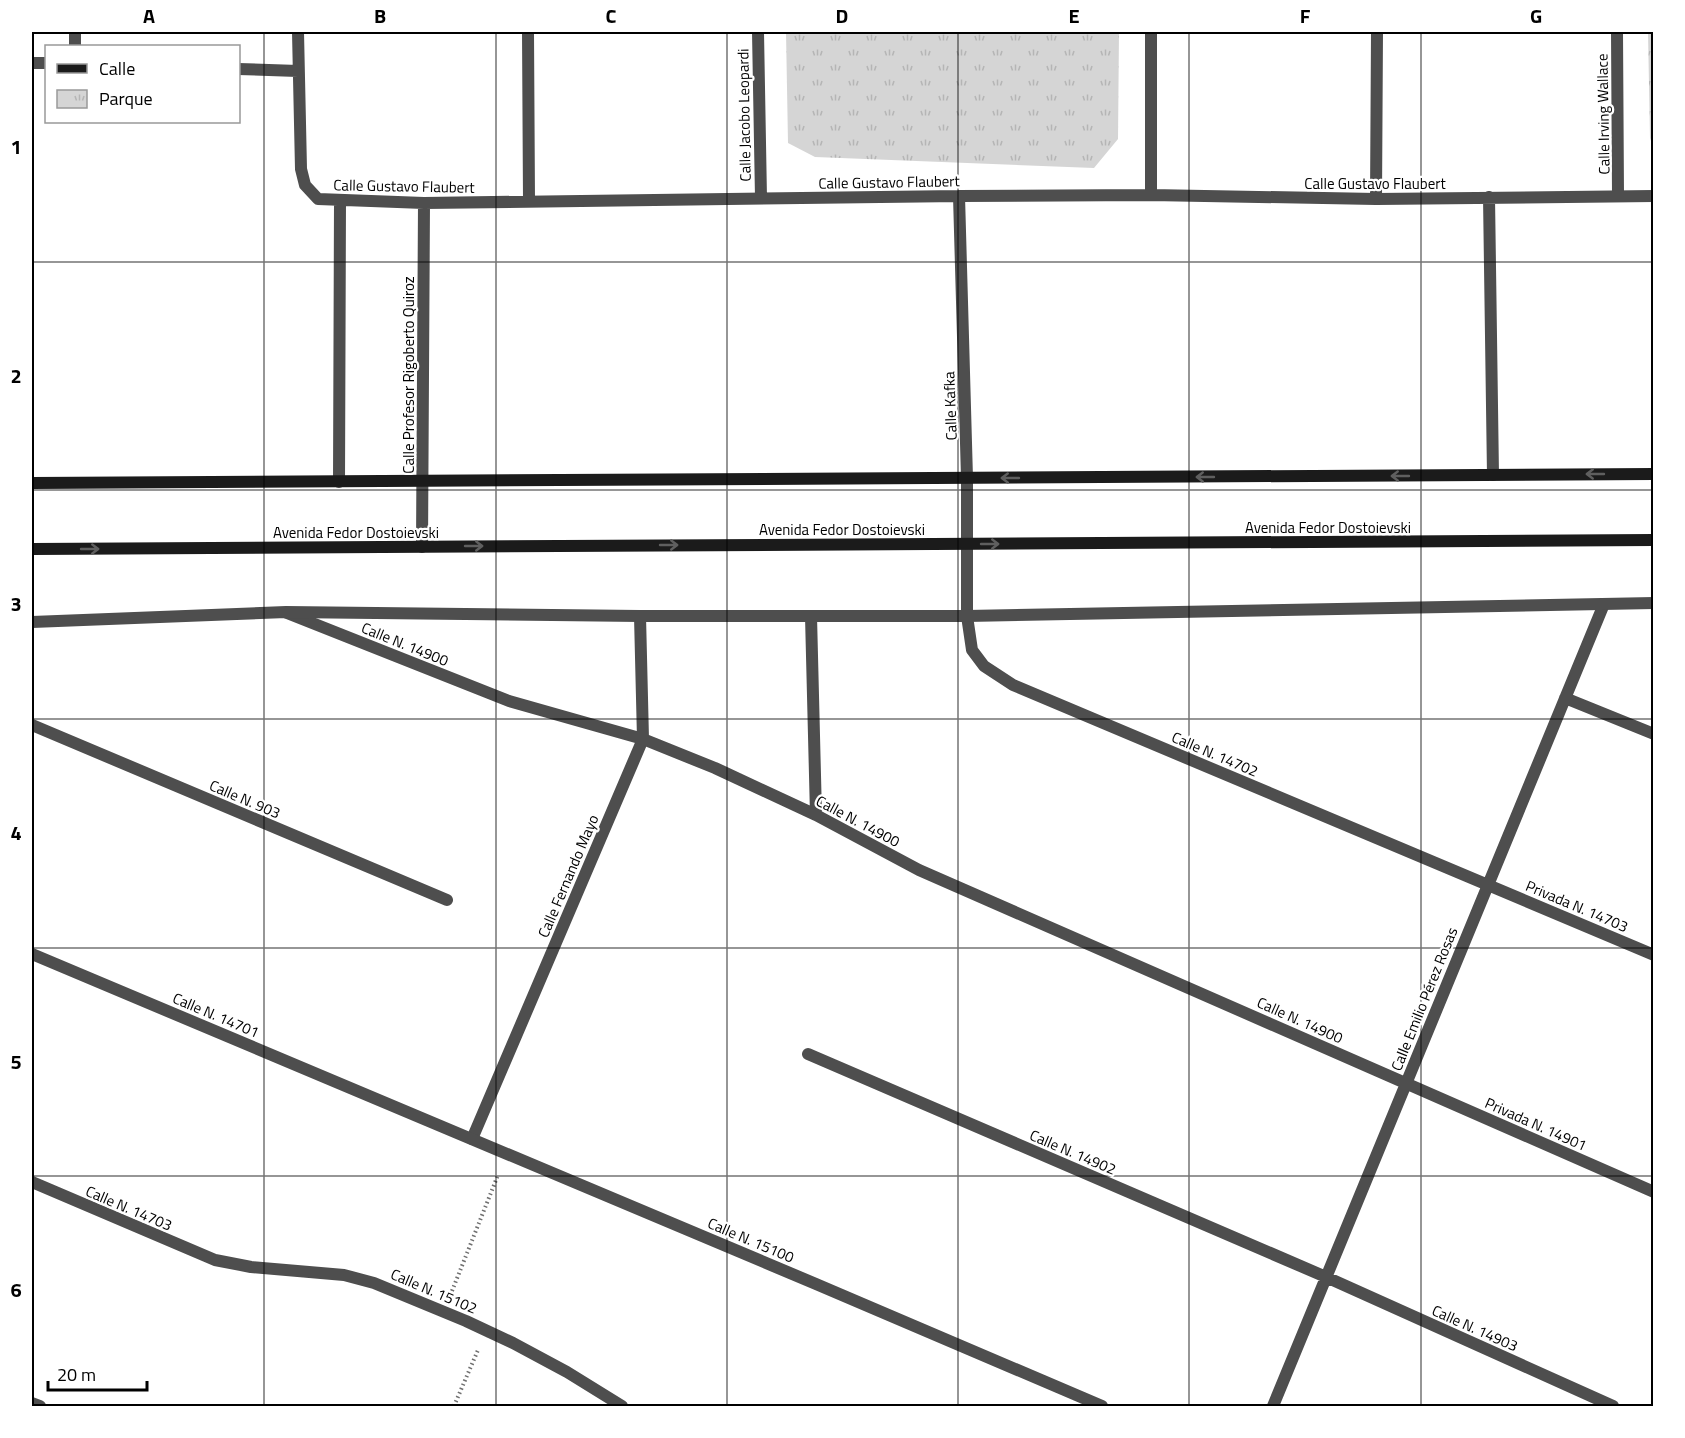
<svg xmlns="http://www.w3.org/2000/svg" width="1685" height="1438" font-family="'Titillium Web',sans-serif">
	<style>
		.park { fill: url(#park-tufts) }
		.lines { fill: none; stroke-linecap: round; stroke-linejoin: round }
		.path { stroke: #707070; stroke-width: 4; stroke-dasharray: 1.5 3; stroke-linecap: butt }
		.pedestrian { stroke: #4e4e4e; stroke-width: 12 }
		.minor { stroke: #4e4e4e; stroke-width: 12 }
		.tertiary { stroke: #4e4e4e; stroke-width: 12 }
		.secondary { stroke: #1b1b1b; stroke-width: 12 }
		.oneway { stroke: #5f5f5f }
		.grid { fill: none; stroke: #000; stroke-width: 1.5; stroke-opacity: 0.55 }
		.labels { text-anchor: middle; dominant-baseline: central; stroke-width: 4.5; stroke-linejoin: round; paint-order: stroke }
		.street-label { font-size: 15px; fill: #000; stroke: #fff }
		.neatline { fill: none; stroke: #000; stroke-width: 2 }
		.grid-label { font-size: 20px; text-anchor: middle; font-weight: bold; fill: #000 }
	</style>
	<defs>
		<pattern id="park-tufts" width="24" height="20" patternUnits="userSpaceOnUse" patternTransform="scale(1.5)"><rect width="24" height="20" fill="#d5d5d5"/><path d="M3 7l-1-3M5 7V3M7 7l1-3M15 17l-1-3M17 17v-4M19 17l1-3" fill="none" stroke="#b5b5b5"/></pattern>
	</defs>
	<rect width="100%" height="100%" fill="#fff"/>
	<path class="park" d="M 786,32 L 1119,32 L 1118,139 L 1094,168 L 815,157 L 788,143 Z
		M 1648,32 L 1654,32 L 1653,147 L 1650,138 Z"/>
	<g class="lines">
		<path class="path" d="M 452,1291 L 498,1175
			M 454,1406 L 478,1350"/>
		<path class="pedestrian" d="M 472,1139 L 643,739"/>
		<path class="minor" d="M 75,32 L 75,46
			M 298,32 L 301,169 L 305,185 L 318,199 L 424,203 L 959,196 L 1151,195 L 1376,199 L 1654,196
			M 528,32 L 529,201
			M 758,32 L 761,198
			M 1151,32 L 1151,195
			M 1617,32 L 1618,195
			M 32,63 L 46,63
			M 238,69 L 298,71
			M 959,196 L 967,478 L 967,616 L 972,650 L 984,666 L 1013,685 L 1654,955
			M 1489,197 L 1493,475
			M 1376,199 L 1377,32
			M 339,482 L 340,201
			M 422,547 L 424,203
			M 287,613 L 509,701 L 643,739 L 715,768 L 816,815 L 919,870 L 1654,1192
			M 640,616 L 643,739
			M 811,616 L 816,815
			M 1565,698 L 1654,734
			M 32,725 L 447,900
			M 32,954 L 816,1284 L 1102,1406
			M 808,1054 L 1326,1277 L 1613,1406
			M 32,1182 L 215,1260 L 251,1267 L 344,1275 L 374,1283 L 466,1321 L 513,1343 L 567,1372 L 622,1406
			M 32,1403 L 40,1406
			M 1273,1406 L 1604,604"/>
		<path class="tertiary" d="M 32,622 L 286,612 L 640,616 L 967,616 L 1654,603"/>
		<path class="secondary" d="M 32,483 L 1654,474
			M 32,549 L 1654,540"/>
	</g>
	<defs><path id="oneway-shaft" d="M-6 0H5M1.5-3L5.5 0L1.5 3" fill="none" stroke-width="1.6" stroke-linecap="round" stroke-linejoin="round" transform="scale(1.5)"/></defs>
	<g class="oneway">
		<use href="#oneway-shaft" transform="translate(1595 474) rotate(180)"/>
		<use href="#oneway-shaft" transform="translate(1400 476) rotate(180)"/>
		<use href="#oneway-shaft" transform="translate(1205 477) rotate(180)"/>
		<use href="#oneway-shaft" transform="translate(1010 478) rotate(180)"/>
		<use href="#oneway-shaft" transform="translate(990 544)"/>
		<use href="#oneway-shaft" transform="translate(669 545)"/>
		<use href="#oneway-shaft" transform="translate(474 546)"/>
		<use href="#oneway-shaft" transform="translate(90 549)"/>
	</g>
	<path class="grid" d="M 264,32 L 264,1406M 496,32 L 496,1406M 727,32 L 727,1406M 958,32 L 958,1406M 1189,32 L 1189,1406M 1421,32 L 1421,1406M 32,262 L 1654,262M 32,490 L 1654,490M 32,719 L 1654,719M 32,948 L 1654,948M 32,1176 L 1654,1176"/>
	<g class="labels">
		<g class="street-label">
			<text transform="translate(1603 114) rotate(-91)">Calle Irving Wallace</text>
			<text transform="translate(744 115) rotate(-91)">Calle Jacobo Leopardi</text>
			<text transform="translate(889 182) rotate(-1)">Calle Gustavo Flaubert</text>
			<text x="1375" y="183">Calle Gustavo Flaubert</text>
			<text transform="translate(404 186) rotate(1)">Calle Gustavo Flaubert</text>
			<text transform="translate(408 375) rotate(-90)">Calle Profesor Rigoberto Quiroz</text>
			<text transform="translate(950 406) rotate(-92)">Calle Kafka</text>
			<text x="1328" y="527">Avenida Fedor Dostoievski</text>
			<text x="842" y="529">Avenida Fedor Dostoievski</text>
			<text x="356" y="532">Avenida Fedor Dostoievski</text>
			<text transform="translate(405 644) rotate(22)">Calle N. 14900</text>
			<text transform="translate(1215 754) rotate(23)">Calle N. 14702</text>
			<text transform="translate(245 799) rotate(23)">Calle N. 903</text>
			<text transform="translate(858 821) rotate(28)">Calle N. 14900</text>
			<text transform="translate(568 876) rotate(-67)">Calle Fernando Mayo</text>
			<text transform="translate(1577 906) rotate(23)">Privada N. 14703</text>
			<text transform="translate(1424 999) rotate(-68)">Calle Emilio Pérez Rosas</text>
			<text transform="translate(216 1015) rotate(23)">Calle N. 14701</text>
			<text transform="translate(1300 1020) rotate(24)">Calle N. 14900</text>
			<text transform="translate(1536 1124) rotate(24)">Privada N. 14901</text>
			<text transform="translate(1073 1152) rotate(23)">Calle N. 14902</text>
			<text transform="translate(129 1208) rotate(23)">Calle N. 14703</text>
			<text transform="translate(751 1240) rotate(23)">Calle N. 15100</text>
			<text transform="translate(434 1291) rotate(23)">Calle N. 15102</text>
			<text transform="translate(1475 1328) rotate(24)">Calle N. 14903</text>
		</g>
	</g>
	<rect width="1685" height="1438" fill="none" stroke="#ffffff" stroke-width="66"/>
	<rect x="45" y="45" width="195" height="78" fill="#ffffff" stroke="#999999" stroke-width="1.5"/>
	<rect x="57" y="64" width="30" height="9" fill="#1b1b1b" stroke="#999999" stroke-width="1.5"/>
	<text x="99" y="75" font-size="18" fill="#000000">Calle</text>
	<rect x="57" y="90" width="30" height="18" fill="url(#park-tufts)" stroke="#999999" stroke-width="1.5"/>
	<text x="99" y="105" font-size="18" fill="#000000">Parque</text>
	<path d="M48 1381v9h99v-9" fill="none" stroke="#000000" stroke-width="3"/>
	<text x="57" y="1381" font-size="18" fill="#000000" stroke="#ffffff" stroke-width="4.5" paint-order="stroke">20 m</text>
	<rect x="33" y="33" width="1619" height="1372" class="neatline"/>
	<g class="grid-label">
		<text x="149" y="23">A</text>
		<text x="380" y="23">B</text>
		<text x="611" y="23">C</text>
		<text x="842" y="23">D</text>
		<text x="1074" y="23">E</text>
		<text x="1305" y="23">F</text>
		<text x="1536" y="23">G</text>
		<text x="16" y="154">1</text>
		<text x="16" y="383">2</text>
		<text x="16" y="611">3</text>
		<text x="16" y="840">4</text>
		<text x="16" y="1069">5</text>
		<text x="16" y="1297">6</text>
	</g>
</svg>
